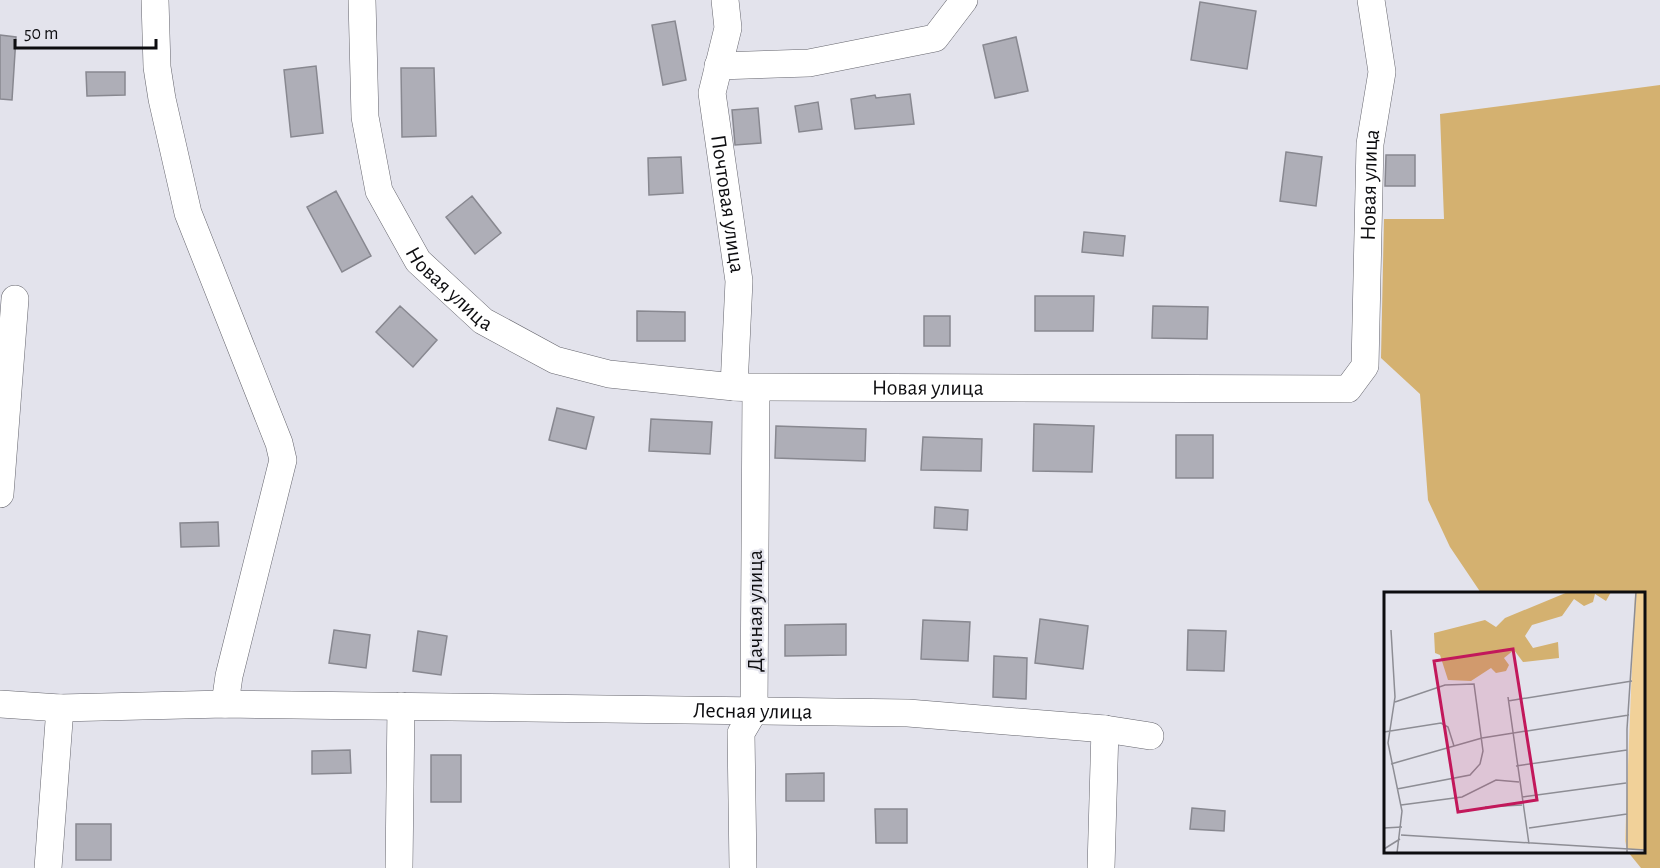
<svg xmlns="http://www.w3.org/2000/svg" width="1660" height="868" font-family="'Alegreya Sans',sans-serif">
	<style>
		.forest { fill: #d4b170 }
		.building { fill: #aeaeb7; stroke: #888890; stroke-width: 1.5 }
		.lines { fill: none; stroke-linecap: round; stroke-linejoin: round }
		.minor-casing { stroke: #65656d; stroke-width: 28 }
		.minor { stroke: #fff; stroke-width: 27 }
		.labels { text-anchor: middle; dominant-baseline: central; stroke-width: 4.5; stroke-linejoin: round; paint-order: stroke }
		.street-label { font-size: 22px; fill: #0d0d10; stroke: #e3e3ec }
		.inset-road { fill: none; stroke: #8d8d94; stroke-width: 1.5 }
		.view { fill: #c2185b; fill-opacity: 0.15; stroke: #c2185b; stroke-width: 3 }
		.inset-edge { fill: none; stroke: #0d0d10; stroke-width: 3 }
	</style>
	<rect width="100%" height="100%" fill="#e3e3ec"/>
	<path class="forest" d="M 1660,85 L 1660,868 L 1641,868 L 1628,852 L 1644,852 L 1644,594 L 1481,593 L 1450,547 L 1428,500 L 1420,394 L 1381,358 L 1384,219 L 1444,219 L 1440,114 Z"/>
	<path class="building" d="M 1200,2 L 1256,11 L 1247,69 L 1191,60 Z
		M 675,21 L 686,80 L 663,85 L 652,25 Z
		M 0,35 L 16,37 L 12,100 L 0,99 Z
		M 1016,37 L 1028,91 L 995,98 L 983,45 Z
		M 316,66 L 323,133 L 291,137 L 284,70 Z
		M 401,68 L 434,68 L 436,136 L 402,137 Z
		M 86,72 L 125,72 L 125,95 L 87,96 Z
		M 910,94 L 914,124 L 855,129 L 851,99 L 875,95 L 876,98 Z
		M 818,102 L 822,129 L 799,132 L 795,106 Z
		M 758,108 L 761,143 L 735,145 L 732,110 Z
		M 1286,152 L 1322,157 L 1316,206 L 1280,201 Z
		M 1386,155 L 1415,155 L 1415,186 L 1385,186 Z
		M 681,157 L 683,193 L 649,195 L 648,158 Z
		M 336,191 L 371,256 L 342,272 L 307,207 Z
		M 472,196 L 501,233 L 475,254 L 446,217 Z
		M 1084,232 L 1125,236 L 1123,256 L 1082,252 Z
		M 1035,296 L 1094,296 L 1093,331 L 1035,331 Z
		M 400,306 L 437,340 L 413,367 L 376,332 Z
		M 1153,306 L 1208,307 L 1207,339 L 1152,338 Z
		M 637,311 L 685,312 L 685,341 L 637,341 Z
		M 924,316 L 950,316 L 950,346 L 924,346 Z
		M 557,408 L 594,417 L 586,449 L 549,440 Z
		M 651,419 L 712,422 L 710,454 L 649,451 Z
		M 1034,424 L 1094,426 L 1092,472 L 1033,471 Z
		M 776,426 L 866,429 L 865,461 L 775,458 Z
		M 1176,435 L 1213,435 L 1213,478 L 1176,478 Z
		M 923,437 L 982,439 L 981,471 L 921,470 Z
		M 935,507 L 968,510 L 967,530 L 934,528 Z
		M 218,522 L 219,546 L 181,547 L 180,523 Z
		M 1040,619 L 1088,626 L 1083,669 L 1035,663 Z
		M 923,620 L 970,622 L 968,661 L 921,659 Z
		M 846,624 L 846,655 L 785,656 L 785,625 Z
		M 334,630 L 370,635 L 366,668 L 329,663 Z
		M 1188,630 L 1226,631 L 1224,671 L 1187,670 Z
		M 418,631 L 447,636 L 441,675 L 413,671 Z
		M 994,656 L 1027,658 L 1026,699 L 993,697 Z
		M 350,750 L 351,773 L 312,774 L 312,751 Z
		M 431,755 L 461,755 L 461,802 L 431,802 Z
		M 824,773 L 824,801 L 786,801 L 786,774 Z
		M 1192,808 L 1225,811 L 1224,831 L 1190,829 Z
		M 875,809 L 907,809 L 907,843 L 876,843 Z
		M 76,824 L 111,824 L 111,860 L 76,860 Z"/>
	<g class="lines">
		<defs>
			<g id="minor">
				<path d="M 155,0 L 157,67 L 162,99 L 188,213 L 279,443 L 283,460 L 229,676 L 225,704"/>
				<path id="s1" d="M 362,0 L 365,117 L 379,191 L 418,261 L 483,321 L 555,360 L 609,374 L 734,387 L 1348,389 L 1365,366 L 1370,144 L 1382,72 L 1371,0"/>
				<path id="s2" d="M 725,0 L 728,28 L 712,93 L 739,281 L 734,387 L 756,388 L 754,711 L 741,733 L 743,868"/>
				<path d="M 718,66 L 809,63 L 935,38 L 964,0"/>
				<path d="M 0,494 L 15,299"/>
				<path id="s3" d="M 0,704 L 60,708 L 225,704 L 908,713 L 1105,729 L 1150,736"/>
				<path d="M 48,868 L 60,708"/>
				<path d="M 399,868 L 401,706"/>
				<path d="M 1101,868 L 1105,729"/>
			</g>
		</defs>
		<use href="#minor" class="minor-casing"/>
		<use href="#minor" class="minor"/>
	</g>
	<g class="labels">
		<g class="street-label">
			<text stroke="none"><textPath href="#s1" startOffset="1448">Новая улица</textPath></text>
			<text stroke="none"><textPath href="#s2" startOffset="207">Почтовая улица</textPath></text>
			<text stroke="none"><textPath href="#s1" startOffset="314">Новая улица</textPath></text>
			<text stroke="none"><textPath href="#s1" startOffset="818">Новая улица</textPath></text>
			<text transform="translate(755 611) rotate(-90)">Дачная улица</text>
			<text stroke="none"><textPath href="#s3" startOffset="753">Лесная улица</textPath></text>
		</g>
	</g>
	<g transform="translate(1384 592)">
		<rect width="261" height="261" fill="#e3e3ec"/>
		<path d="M 251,0 L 261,0 L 261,258 L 243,257 L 241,249 Z" fill="#f1d199"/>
		<path d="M 184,0 L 227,0 L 222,9 L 211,2 L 209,10 L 200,14 L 190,7 L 178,24 L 148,33 L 141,44 L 149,56 L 174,50 L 175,66 L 139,70 L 130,58 L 120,66 L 125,73 L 122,79 L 112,81 L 107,76 L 87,89 L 64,88 L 56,63 L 51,61 L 50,41 L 101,28 L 112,35 L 121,26 Z" fill="#d4b170"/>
		<path class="inset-road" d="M 7,38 L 11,105 L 4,151 L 18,219 L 13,261M 124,105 L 145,252M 124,109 L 248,89M 11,110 L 61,93 L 90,92 L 99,159 L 96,172 L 86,183 L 13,197M 0,140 L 57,131 L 64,135 L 70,154M 7,172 L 98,146 L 245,123M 132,174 L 243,158M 138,205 L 242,191M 17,213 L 78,205 L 112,188 L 135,190M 101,215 L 138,213M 0,236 L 18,235M 145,236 L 243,222M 17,243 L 261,258M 0,257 L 16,247M 243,261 L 243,137 L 252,0"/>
		<path class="view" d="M 129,57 L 153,208 L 74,220 L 50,69 Z"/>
		<rect width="261" height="261" class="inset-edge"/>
	</g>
	<path d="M15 39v9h141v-9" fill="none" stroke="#0d0d10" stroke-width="3"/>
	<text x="24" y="39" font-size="18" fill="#0d0d10" stroke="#e3e3ec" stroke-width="4.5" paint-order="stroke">50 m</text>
</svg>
